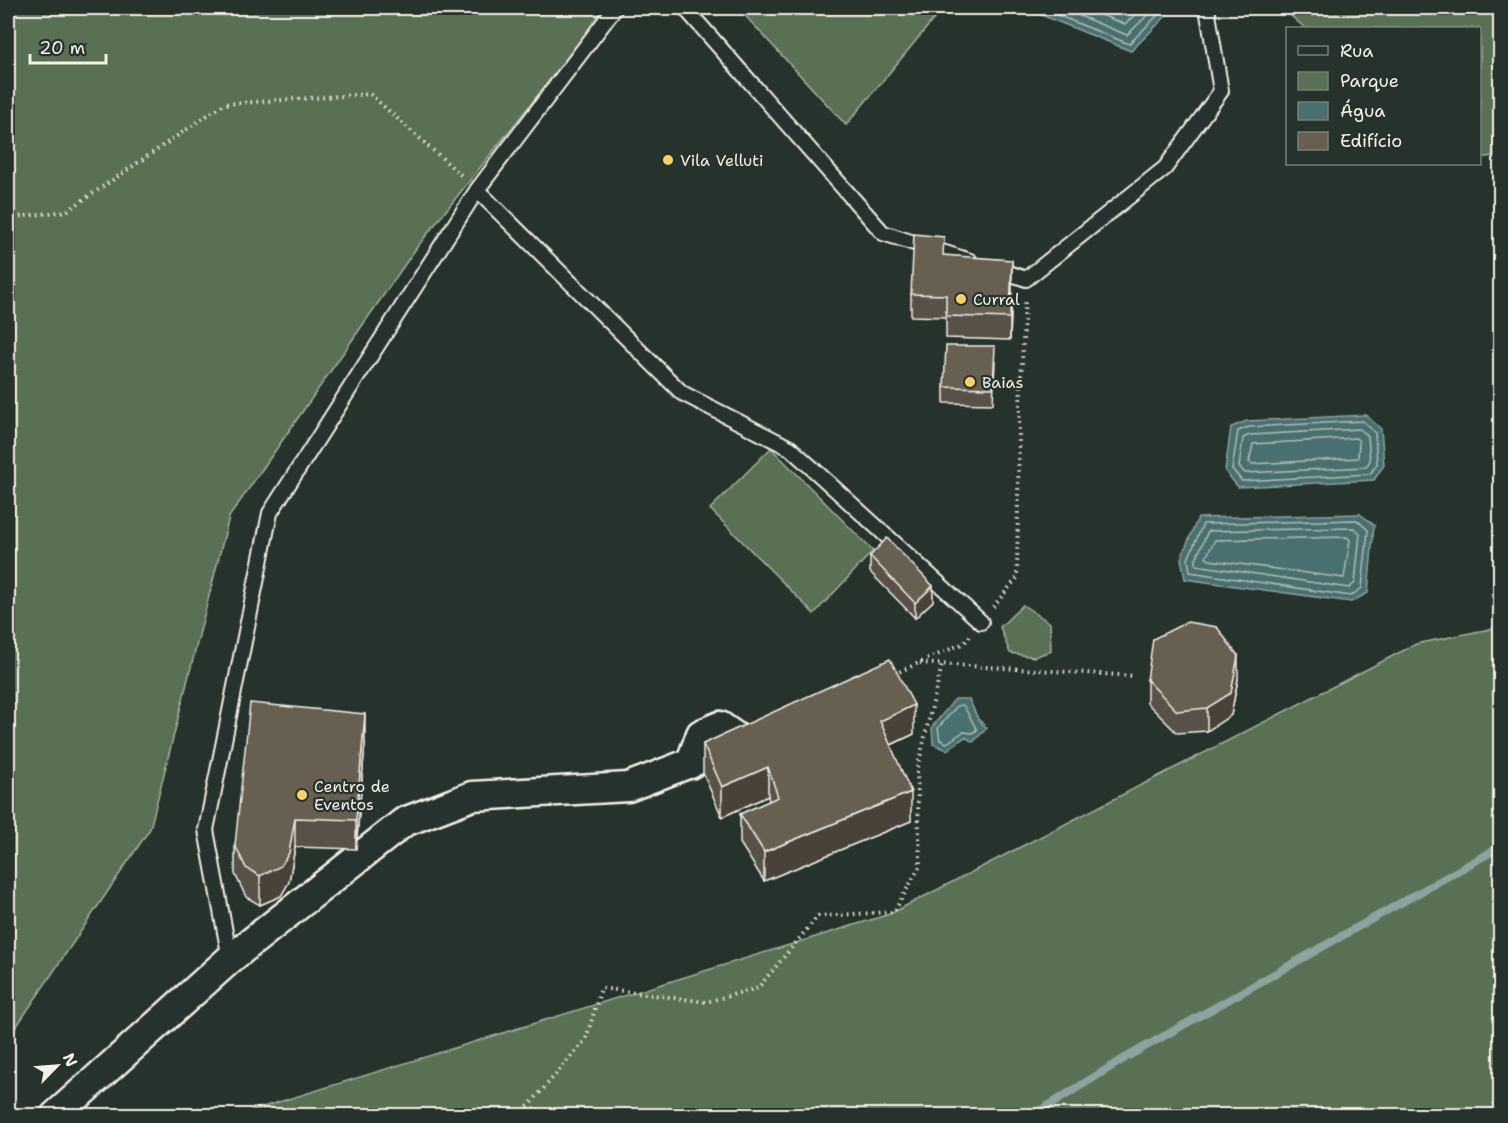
<svg xmlns="http://www.w3.org/2000/svg" width="1508" height="1123" font-family="'Shantell Sans',sans-serif">
	<style>
		.green { fill: #5a7054; stroke: #a7b09e; stroke-width: 1.5 }
		.water { fill: #4a6f6f; stroke: #8ea39f; stroke-width: 1.5 }
		.lines { fill: none; stroke-linecap: round; stroke-linejoin: round }
		.shore { stroke: #b0bdb8; stroke-width: 1.5 }
		.stream { stroke: #8ea39f; stroke-width: 8 }
		.lane-casing { stroke: #f4f1e8; stroke-width: 18 }
		.street-casing { stroke: #f4f1e8; stroke-width: 33 }
		.path { stroke: #f4f1e8; stroke-width: 4; stroke-dasharray: 1.5 4.5; stroke-linecap: butt }
		.lane { stroke: #26332d; stroke-width: 14 }
		.street { stroke: #26332d; stroke-width: 28 }
		.wall { fill: #595147; stroke: #f4f1e8; stroke-width: 1.5 }
		.shaded-wall { fill: #494239; stroke: #f4f1e8; stroke-width: 1.5 }
		.building { fill: #685e52; stroke: #f4f1e8; stroke-width: 1.5 }
		.poi-dot { fill: #ffd166; stroke: #26332d; stroke-width: 2 }
		.labels { text-anchor: middle; dominant-baseline: central; stroke-width: 4.5; stroke-linejoin: round; paint-order: stroke }
		.poi-label { font-size: 16px; fill: #f4f1e8; stroke: #26332d; text-anchor: start }
	</style>
	<rect width="100%" height="100%" fill="#26332d"/>
	<filter id="ink" filterUnits="userSpaceOnUse"><feTurbulence type="fractalNoise" baseFrequency=".0167" numOctaves="2"/><feDisplacementMap in="SourceGraphic" scale="12" xChannelSelector="R" yChannelSelector="G"/><feConvolveMatrix kernelMatrix="1 2 1 2 8 2 1 2 1" color-interpolation-filters="sRGB"/></filter>
	<g filter="url(#ink)">
		<path class="green" d="M 8,8 L 607,8 L 417,247 L 229,517 L 150,829 L 8,1039 Z
			M 738,8 L 943,8 L 846,125 Z
			M 1282,8 L 1500,8 L 1500,155 L 1480,158 L 1480,28 L 1305,28 Z
			M 771,448 L 873,551 L 814,614 L 710,509 Z
			M 1023,605 L 1050,623 L 1051,651 L 1034,657 L 1010,653 L 1000,627 Z
			M 1500,627 L 1500,1115 L 247,1116 L 246,1112 L 890,914 L 1416,644 Z"/>
		<path class="water" d="M 1024,8 L 1174,8 L 1131,51 Z
			M 1366,415 L 1381,429 L 1384,465 L 1374,480 L 1238,487 L 1225,471 L 1231,427 L 1247,421 Z
			M 1360,514 L 1374,525 L 1368,593 L 1351,602 L 1185,579 L 1181,558 L 1198,518 Z
			M 955,699 L 969,699 L 978,719 L 987,728 L 973,742 L 965,737 L 947,750 L 933,744 L 932,727 Z"/>
		<g class="lines">
			<path class="shore" d="M 1040,8 L 1129,44 L 1165,8
				M 1060,8 L 1127,35 L 1155,8
				M 1083,8 L 1125,24 L 1142,8
				M 1363,421 L 1375,433 L 1377,464 L 1370,474 L 1242,481 L 1232,469 L 1238,431 L 1249,427 Z
				M 1360,429 L 1368,436 L 1370,461 L 1366,467 L 1245,473 L 1239,467 L 1243,438 L 1250,435 Z
				M 1356,438 L 1359,441 L 1358,458 L 1252,464 L 1249,462 L 1253,444 Z
				M 1357,520 L 1368,530 L 1362,588 L 1351,596 L 1190,572 L 1188,559 L 1203,524 Z
				M 1354,528 L 1360,533 L 1355,583 L 1349,588 L 1196,565 L 1196,559 L 1208,531 Z
				M 1347,537 L 1350,540 L 1344,578 L 1209,560 L 1206,557 L 1215,540 Z
				M 963,705 L 977,730 L 972,733 L 963,732 L 947,743 L 940,740 L 938,728 L 957,706 Z"/>
			<path class="stream" d="M 1032,1116 L 1125,1058 L 1500,847"/>
			<defs>
				<path id="lane" d="M 685,8 L 883,233 L 970,261
					M 477,190 L 682,393 L 790,448 L 981,622
					M 994,268 L 1026,279 L 1165,168 L 1221,91 L 1207,8
					M 230,959 L 206,830 L 270,513 L 477,190 L 615,8"/>
				<path id="street" d="M 690,764 L 701,734 L 720,726 L 743,742
					M 55,1116 L 230,959 L 404,822 L 472,796 L 628,787 L 739,744"/>
			</defs>
			<use href="#lane" class="lane-casing"/>
			<use href="#street" class="street-casing"/>
			<path class="path" d="M 8,218 L 67,211 L 224,104 L 370,94 L 463,177
				M 993,607 L 1017,578 L 1019,428 L 1025,299
				M 920,663 L 1135,676
				M 894,674 L 964,643 L 970,636
				M 520,1116 L 586,1039 L 601,988 L 706,1002 L 758,988 L 818,916 L 894,912 L 920,866 L 917,770 L 942,665"/>
			<use href="#lane" class="lane"/>
			<use href="#street" class="street"/>
		</g>
		<path class="wall" d="M 944,255 L 1012,282 L 1010,340 L 946,338 L 946,317 L 911,316 L 911,294 Z
			M 995,362 L 993,404 L 944,403 L 944,387 Z
			M 870,556 L 933,601 L 915,618 L 870,572 Z
			M 1238,679 L 1231,715 L 1207,731 L 1177,733 L 1147,703 L 1147,680 Z
			M 914,734 L 891,745 L 911,821 L 764,881 L 740,843 L 740,814 L 769,801 L 768,796 L 722,817 L 703,773 L 703,744 Z
			M 365,743 L 356,849 L 295,847 L 289,882 L 281,896 L 260,905 L 246,897 L 235,874 L 235,845 Z"/>
		<path class="shaded-wall" d="M 1012,260 L 1012,282 L 1010,340 L 1010,318 Z
			M 933,586 L 933,601 L 915,618 L 915,603 Z
			M 1238,656 L 1238,679 L 1231,715 L 1207,731 L 1207,708 Z
			M 914,705 L 914,734 L 880,750 L 880,721 Z
			M 365,714 L 365,743 L 356,849 L 356,820 Z
			M 768,767 L 768,796 L 722,817 L 722,787 Z
			M 911,792 L 911,821 L 764,881 L 764,852 Z
			M 295,818 L 295,847 L 289,882 L 281,896 L 260,905 L 260,876 Z"/>
		<path class="building" d="M 914,234 L 944,237 L 943,255 L 1012,260 L 1010,318 L 946,316 L 946,295 L 911,294 Z
			M 946,346 L 995,346 L 993,388 L 944,387 Z
			M 887,538 L 933,586 L 915,603 L 870,556 Z
			M 1187,622 L 1217,627 L 1238,656 L 1231,693 L 1207,708 L 1177,711 L 1147,680 L 1153,639 Z
			M 890,659 L 914,705 L 880,721 L 911,792 L 764,852 L 740,814 L 778,797 L 768,767 L 722,787 L 703,744 Z
			M 250,703 L 365,714 L 356,820 L 295,818 L 289,853 L 281,866 L 260,876 L 246,868 L 235,845 Z"/>
	</g>
	<g class="poi-dot">
		<circle cx="668" cy="160" r="6"/>
		<circle cx="961" cy="299" r="6"/>
		<circle cx="970" cy="382" r="6"/>
		<circle cx="302" cy="795" r="6"/>
	</g>
	<g class="labels">
		<g class="poi-label">
			<text x="680" y="160">Vila Velluti</text>
			<text x="973" y="299">Curral</text>
			<text x="982" y="382">Baias</text>
			<text x="314" y="786">Centro de<tspan x="314" dy="18">Eventos</tspan></text>
		</g>
	</g>
	<rect width="1508" height="1123" fill="none" stroke="#26332d" stroke-width="30"/>
	<rect x="15" y="15" width="1478" height="1093" fill="none" stroke="#f4f1e8" stroke-width="2" filter="url(#ink)"/>
	<rect x="1286" y="27" width="195" height="138" fill="#26332d" stroke="#787f78" stroke-width="1.5"/>
	<rect x="1298" y="46" width="30" height="9" fill="#26332d" stroke="#787f78" stroke-width="1.5"/>
	<text x="1340" y="57" font-size="18" fill="#f4f1e8">Rua</text>
	<rect x="1298" y="72" width="30" height="18" fill="#5a7054" stroke="#787f78" stroke-width="1.5"/>
	<text x="1340" y="87" font-size="18" fill="#f4f1e8">Parque</text>
	<rect x="1298" y="102" width="30" height="18" fill="#4a6f6f" stroke="#787f78" stroke-width="1.5"/>
	<text x="1340" y="117" font-size="18" fill="#f4f1e8">Água</text>
	<rect x="1298" y="132" width="30" height="18" fill="#685e52" stroke="#787f78" stroke-width="1.5"/>
	<text x="1340" y="147" font-size="18" fill="#f4f1e8">Edifício</text>
	<g transform="translate(57 1066) rotate(65)" stroke="#26332d" stroke-width="4.5" paint-order="stroke">
	<path d="M0-4.5L10 22L0 15L-10 22Z" fill="#f4f1e8"/>
	<text y="-9" font-size="16" font-weight="bold" text-anchor="middle" fill="#f4f1e8">N</text>
	</g>
	<path d="M30 54v9h76v-9" fill="none" stroke="#f4f1e8" stroke-width="3"/>
	<text x="39" y="54" font-size="18" fill="#f4f1e8" stroke="#26332d" stroke-width="4.5" paint-order="stroke">20 m</text>
</svg>
